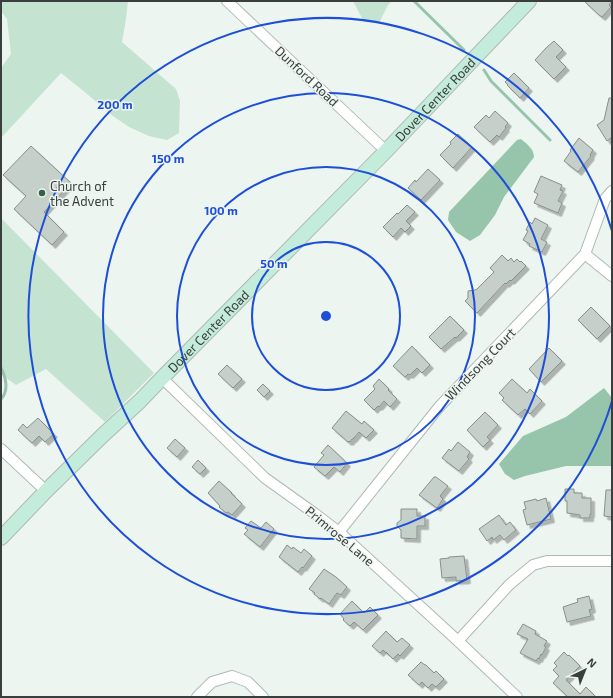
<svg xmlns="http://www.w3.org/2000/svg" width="613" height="698" font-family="'Exo 2',sans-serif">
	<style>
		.green { fill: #c5e3d1 }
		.water { fill: #96c5ab }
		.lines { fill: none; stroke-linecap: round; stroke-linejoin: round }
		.stream { stroke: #96c5ab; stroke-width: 3 }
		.building { fill: #c6d0ca; stroke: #878f8a; filter: url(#shadow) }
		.street-casing { stroke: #b0b9b4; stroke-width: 12 }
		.secondary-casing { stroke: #b0b9b4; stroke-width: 16 }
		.street { stroke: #fff; stroke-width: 10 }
		.secondary { stroke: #c4ecda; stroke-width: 14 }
		.ring { fill: none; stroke: #1d4ed8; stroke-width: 2 }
		.poi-dot { fill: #2f6449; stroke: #ecf5f0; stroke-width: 1.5 }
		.labels { text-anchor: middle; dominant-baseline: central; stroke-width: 3; stroke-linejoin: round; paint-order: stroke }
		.street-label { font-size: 13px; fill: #3a3e3c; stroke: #ecf5f0 }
		.poi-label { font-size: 13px; fill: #3a3e3c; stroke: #ecf5f0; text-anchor: start }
		.centre { fill: #1d4ed8; stroke: #ecf5f0; stroke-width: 2 }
		.ring-label { font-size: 12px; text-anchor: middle; font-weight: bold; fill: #1d4ed8; stroke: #ecf5f0; stroke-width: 3; stroke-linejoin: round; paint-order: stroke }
	</style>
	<defs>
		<filter id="shadow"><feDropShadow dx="3.5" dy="3.5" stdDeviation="0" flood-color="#0004"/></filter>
	</defs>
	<rect width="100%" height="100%" fill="#ecf5f0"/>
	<path class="green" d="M 1,1 L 128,1 L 126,19 L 122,42 L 176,89 L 180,101 L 179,133 L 167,140 L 149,136 L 129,127 L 113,116 L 81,89 L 61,73 L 1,138 L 1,68 L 11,54 L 7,19 L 1,11 Z
		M 353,1 L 392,1 L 388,5 L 379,23 L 364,22 Z
		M 1,218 L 154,373 L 105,422 L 46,369 L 16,385 L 1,374 Z"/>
	<path class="water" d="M 521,139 C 527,144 534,149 534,157 L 504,197 L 495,215 L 480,235 L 470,241 L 456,232 L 448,220 L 449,212 L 517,140 Z
		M 604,388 L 612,398 L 612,466 L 566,466 L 525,476 L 514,480 L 505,474 L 499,464 L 523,436 L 566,417 Z"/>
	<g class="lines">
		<path class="stream" d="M 414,1 L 464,50
			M 484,70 L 491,81 L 550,140
			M 1,368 C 6,377 9,391 1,399"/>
	</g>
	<path class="building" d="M 584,1 L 612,1 L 609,5 L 611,7 L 602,17 L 599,15 Z
		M 554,41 L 563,50 L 556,57 L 566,67 L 554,79 L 535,60 L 546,48 Z
		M 514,73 L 529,88 L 520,98 L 507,85 L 508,85 L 505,82 Z
		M 609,98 L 612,98 L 612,137 L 607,141 L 597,125 L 604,120 Z
		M 495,111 L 508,123 L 505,127 L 506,128 L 499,137 L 497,135 L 490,142 L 474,127 L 486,115 L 489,118 Z
		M 458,134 L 472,147 L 453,168 L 440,155 L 451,144 L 450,142 Z
		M 579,138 L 593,150 L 590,155 L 591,156 L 578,172 L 564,161 L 571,151 L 570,150 Z
		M 31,146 L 71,183 L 44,212 L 64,232 L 52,245 L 14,209 L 26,196 L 3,175 Z
		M 428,169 L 440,180 L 421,200 L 408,188 L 415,180 L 416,182 Z
		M 541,176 L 562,185 L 560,190 L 563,191 L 558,201 L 562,203 L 558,213 L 534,203 L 538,194 L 534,192 Z
		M 407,205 L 415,212 L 406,221 L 411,226 L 405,232 L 401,228 L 393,237 L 383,227 L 397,213 L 398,214 Z
		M 535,218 L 548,225 L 541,239 L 547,242 L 542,252 L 529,246 L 530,244 L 523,240 L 528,231 L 526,230 L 530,222 L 532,224 Z
		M 502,255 L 508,261 L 511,258 L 514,262 L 517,259 L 520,262 L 521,261 L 526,266 L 511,281 L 510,280 L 506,284 L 505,283 L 477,313 L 465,301 L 468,298 L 468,291 L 475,290 L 477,289 L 494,272 L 490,268 Z
		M 591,307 L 610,326 L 597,339 L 578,320 Z
		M 450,316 L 464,330 L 456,338 L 455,337 L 441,349 L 429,337 Z
		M 412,346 L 430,365 L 422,373 L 417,368 L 410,375 L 408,374 L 405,377 L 393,366 Z
		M 549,348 L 562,361 L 541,382 L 529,369 Z
		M 227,365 L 242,379 L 233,388 L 218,374 Z
		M 379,379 L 389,389 L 388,390 L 397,399 L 390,407 L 384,401 L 379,407 L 378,406 L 374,410 L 364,400 L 375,389 L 373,386 Z
		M 512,379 L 527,393 L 530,389 L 542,401 L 530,414 L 525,409 L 518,415 L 502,400 L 504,398 L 499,393 Z
		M 263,384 L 270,391 L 264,397 L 257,390 Z
		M 346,411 L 362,424 L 364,421 L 374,430 L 366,438 L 359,432 L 353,439 L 352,439 L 350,442 L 349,441 L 348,442 L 332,428 Z
		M 485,412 L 498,425 L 487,437 L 490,440 L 483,447 L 467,430 Z
		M 38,418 L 54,434 L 45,442 L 39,436 L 32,443 L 18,430 L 23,424 L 27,428 Z
		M 175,439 L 185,448 L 177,457 L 167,448 Z
		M 458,442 L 470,452 L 467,457 L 469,459 L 459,471 L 442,458 L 449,449 L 451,451 Z
		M 328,445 L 347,463 L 340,472 L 334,467 L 325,476 L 314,467 L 324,455 L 321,453 Z
		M 198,460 L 206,468 L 200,474 L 192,467 Z
		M 434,477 L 436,477 L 448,486 L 440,496 L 443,499 L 437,508 L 419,495 Z
		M 219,481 L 232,493 L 231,493 L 242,504 L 232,515 L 228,512 L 226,513 L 219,507 L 220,506 L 208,493 Z
		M 565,489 L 574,489 L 574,493 L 582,493 L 582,498 L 591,498 L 591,514 L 590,514 L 590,518 L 580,518 L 580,515 L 567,513 L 567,501 L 565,501 Z
		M 606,490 L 612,490 L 612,517 L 604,516 Z
		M 546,498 L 551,519 L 527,525 L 523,510 L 526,509 L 524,502 L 536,499 L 537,501 Z
		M 401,509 L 417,509 L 417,516 L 425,516 L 425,526 L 417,526 L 417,539 L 401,538 L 401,530 L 397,526 L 397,523 L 401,520 Z
		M 499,515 L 506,525 L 510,522 L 516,530 L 504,540 L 500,535 L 493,540 L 492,537 L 487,541 L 479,529 Z
		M 251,521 L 261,528 L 266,522 L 274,529 L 260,547 L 244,534 L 248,530 L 245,528 Z
		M 287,545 L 292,549 L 293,547 L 301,553 L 304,549 L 312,556 L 303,568 L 302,567 L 298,572 L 279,557 Z
		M 464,556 L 467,580 L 456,581 L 456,577 L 442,578 L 440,559 L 449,558 L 449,557 Z
		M 324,569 L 336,577 L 347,587 L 341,595 L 337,593 L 329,604 L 321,598 L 320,599 L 314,594 L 315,593 L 309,589 Z
		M 589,596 L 592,609 L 589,610 L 591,616 L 567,622 L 563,607 L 578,602 L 577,599 Z
		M 352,601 L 364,613 L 370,607 L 378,615 L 363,630 L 354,622 L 350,626 L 343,620 L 344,619 L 340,614 Z
		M 523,624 L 536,631 L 535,634 L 547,641 L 544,646 L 546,647 L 542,655 L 541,654 L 539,659 L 538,658 L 536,661 L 520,653 L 528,639 L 517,634 Z
		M 386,631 L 397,642 L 402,638 L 410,645 L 400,656 L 398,654 L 393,659 L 386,652 L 386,653 L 383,650 L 380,653 L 372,646 Z
		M 564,652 L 568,656 L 569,655 L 580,666 L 566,680 L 580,694 L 586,687 L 596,697 L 568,697 L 553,683 L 559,676 L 553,670 L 557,666 L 554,663 Z
		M 421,662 L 425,665 L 426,665 L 434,673 L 436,671 L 444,679 L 436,687 L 432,684 L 428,688 L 422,682 L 419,685 L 408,675 Z"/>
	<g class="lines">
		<defs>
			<path id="street" d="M 227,1 L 386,151
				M 585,254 L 612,276
				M 162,378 L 265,478 L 314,513 L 339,532 L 458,641 L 517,697
				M 1,449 L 46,491
				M 339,532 L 439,407 L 585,254 L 605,199 L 612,191
				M 458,641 L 509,585 L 533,565 L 547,561 L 612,561
				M 197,697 L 212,682 L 232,676 L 248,682 L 263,697"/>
			<g id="secondary">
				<path id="s1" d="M 1,538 L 46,491 L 102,436 L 140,401 L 162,378 L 386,151 L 529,1"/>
			</g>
		</defs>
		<use href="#street" class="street-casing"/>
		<use href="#secondary" class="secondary-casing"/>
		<use href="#street" class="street"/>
		<use href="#secondary" class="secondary"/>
	</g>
	<g class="ring">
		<circle cx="326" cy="316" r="74"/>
		<circle cx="326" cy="316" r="149"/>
		<circle cx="326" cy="316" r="223"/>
		<path d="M612 401A298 298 0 1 1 612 231"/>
	</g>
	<circle class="poi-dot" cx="42" cy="193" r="4"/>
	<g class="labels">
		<g class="street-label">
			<text transform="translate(307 76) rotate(43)">Dunford Road</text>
			<text stroke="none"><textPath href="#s1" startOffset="617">Dover Center Road</textPath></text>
			<text stroke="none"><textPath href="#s1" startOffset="293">Dover Center Road</textPath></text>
			<text transform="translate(480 364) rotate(-46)">Windsong Court</text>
			<text transform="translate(340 536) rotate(40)">Primrose Lane</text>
		</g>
		<g class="poi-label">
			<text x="50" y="186">Church of<tspan x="50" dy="15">the Advent</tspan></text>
		</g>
	</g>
	<circle cx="326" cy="316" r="6" class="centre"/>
	<g class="ring-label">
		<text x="115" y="109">200 m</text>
		<text x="168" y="163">150 m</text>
		<text x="221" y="215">100 m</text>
		<text x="274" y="268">50 m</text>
	</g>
	<rect width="613" height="698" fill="none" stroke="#3a3e3c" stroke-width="4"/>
	<g transform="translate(585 670) rotate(43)" stroke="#ecf5f0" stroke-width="3" paint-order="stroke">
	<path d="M0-3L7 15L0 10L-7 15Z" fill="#3a3e3c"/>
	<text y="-6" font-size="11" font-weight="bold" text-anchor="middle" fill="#3a3e3c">N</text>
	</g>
</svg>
